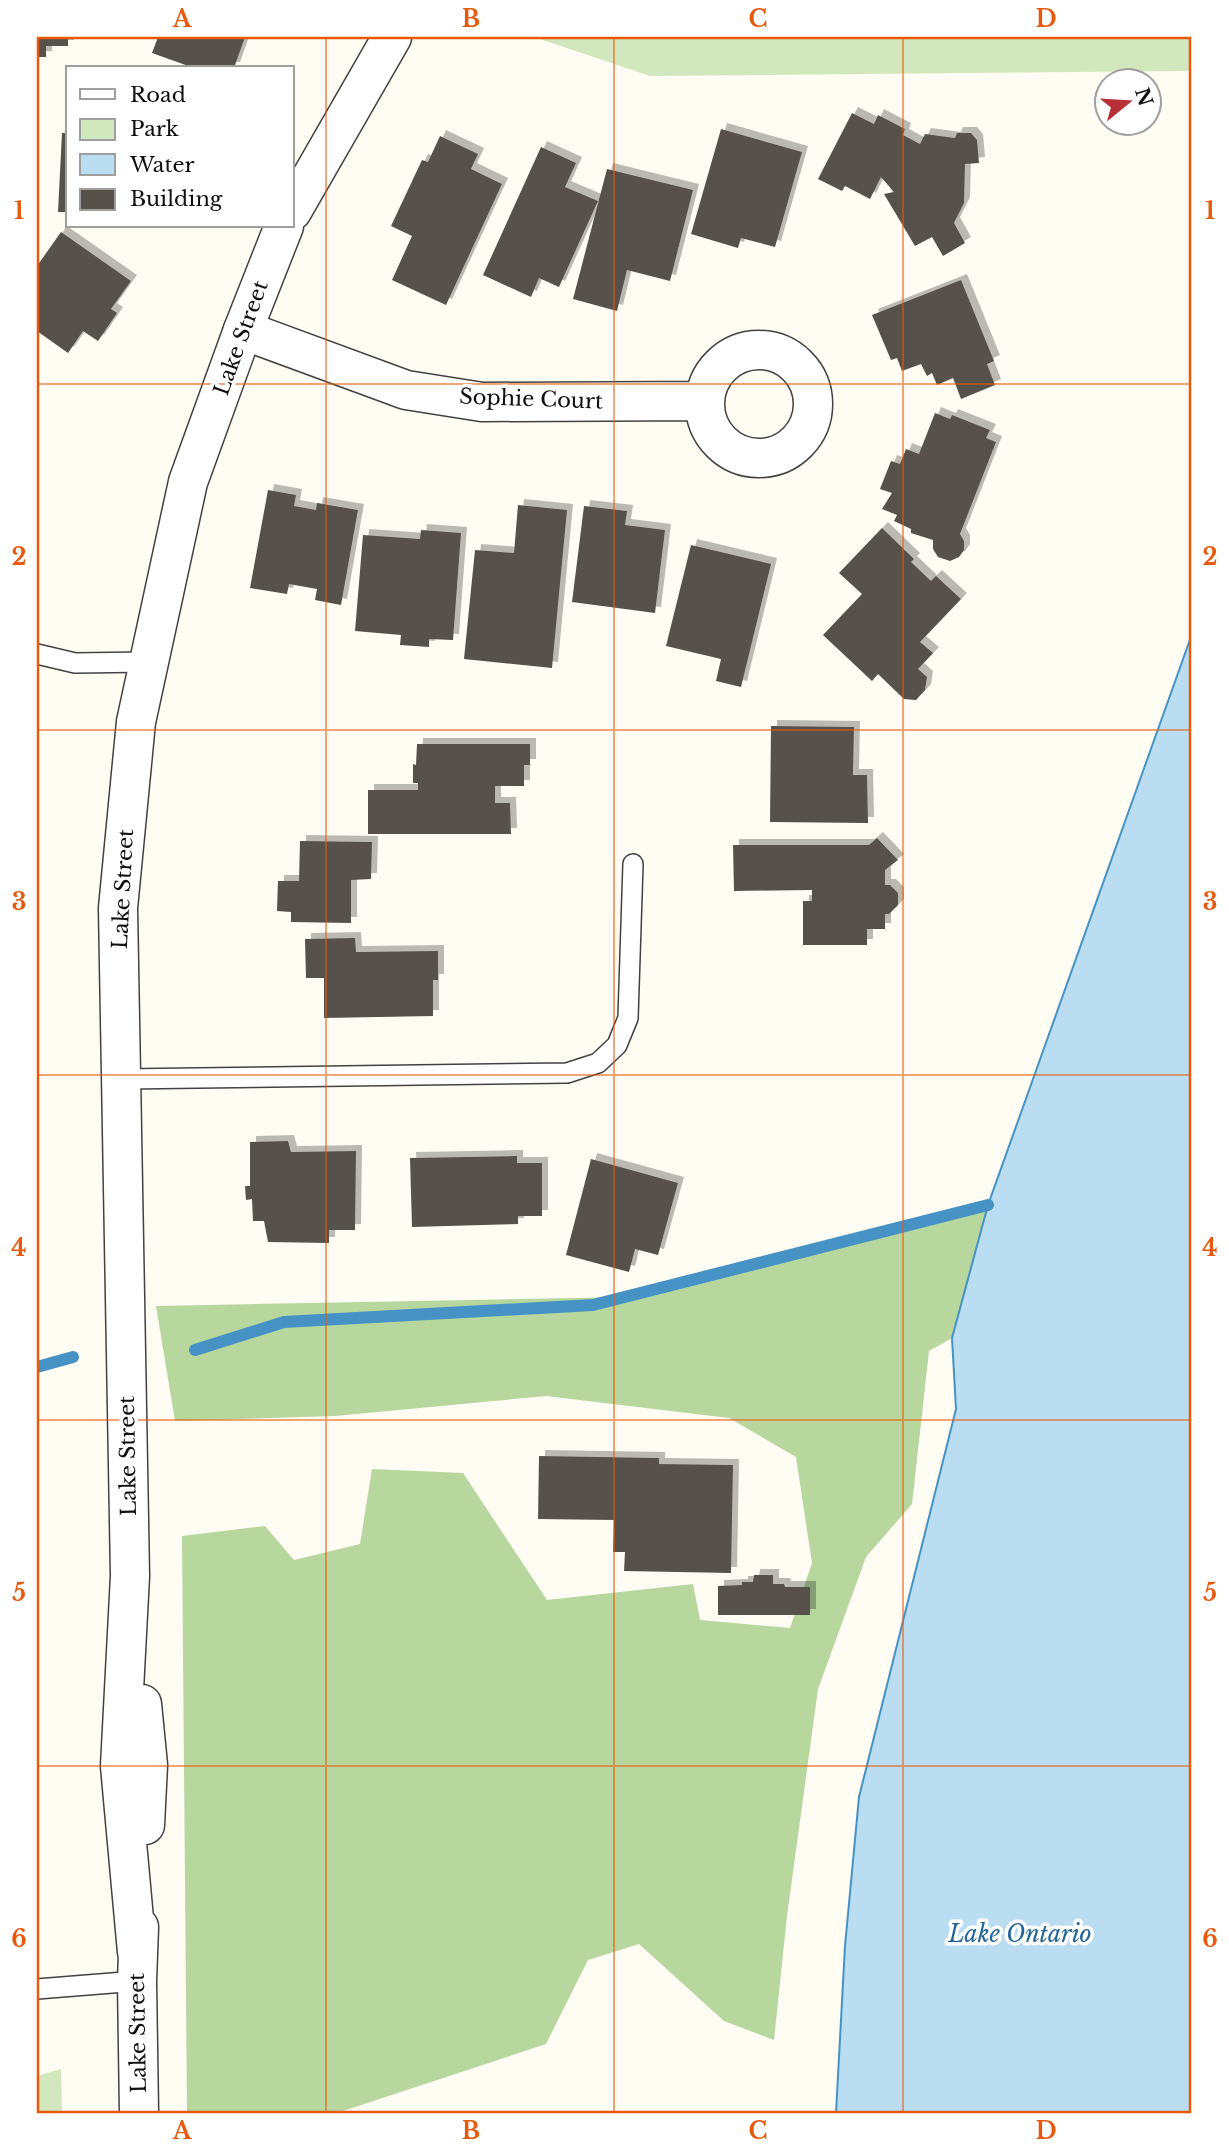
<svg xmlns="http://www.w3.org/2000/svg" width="1229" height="2150" font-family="'Libre Baskerville',serif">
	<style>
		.green { fill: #d3e7be }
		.forest { fill: #b7d79e }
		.water { fill: #bbddf2; stroke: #4692c4; stroke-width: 2 }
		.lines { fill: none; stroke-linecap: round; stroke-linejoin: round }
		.stream { stroke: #4692c4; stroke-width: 12 }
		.building { fill: #57514c; filter: url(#shadow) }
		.service-casing { stroke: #424242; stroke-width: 22 }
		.minor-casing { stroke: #424242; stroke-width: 41 }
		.tertiary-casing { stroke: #424242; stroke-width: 41 }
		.service { stroke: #fff; stroke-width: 19 }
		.minor { stroke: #fff; stroke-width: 38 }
		.tertiary { stroke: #fff; stroke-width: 38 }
		.grid { fill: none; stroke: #e8590c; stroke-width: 2; stroke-opacity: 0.55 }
		.labels { text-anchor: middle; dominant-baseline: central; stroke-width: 7; stroke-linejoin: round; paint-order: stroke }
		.street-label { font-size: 21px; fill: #0f0f0f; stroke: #fff }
		.water-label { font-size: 23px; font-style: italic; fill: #20649a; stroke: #fff }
		.neatline { fill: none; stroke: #e8590c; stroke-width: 2.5 }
		.grid-label { font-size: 23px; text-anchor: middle; font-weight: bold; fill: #e8590c }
	</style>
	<defs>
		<filter id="shadow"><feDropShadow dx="6" dy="-6" stdDeviation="0" flood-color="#0004"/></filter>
	</defs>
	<rect width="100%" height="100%" fill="#fefcf3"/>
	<path class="green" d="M 534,37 L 1192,37 L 1192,71 L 650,76 Z
		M 61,2069 L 62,2113 L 37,2113 L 37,2076 Z"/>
	<path class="forest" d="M 988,1205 L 952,1338 L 929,1351 L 912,1504 L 866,1557 L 818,1689 L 787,1916 L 774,2040 L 724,2021 L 639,1944 L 588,1960 L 546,2044 L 337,2113 L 187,2113 L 182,1536 L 265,1526 L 294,1560 L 360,1544 L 372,1469 L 463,1473 L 547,1600 L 693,1584 L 700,1620 L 790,1628 L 812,1563 L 796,1457 L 729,1418 L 546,1396 L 335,1416 L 175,1421 L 156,1306 L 624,1297 Z"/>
	<path class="water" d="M 1192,634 L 1192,2113 L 836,2113 L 845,1946 L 859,1797 L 956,1409 L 952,1338 L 988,1205 Z"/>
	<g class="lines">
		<path class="stream" d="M 195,1350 L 284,1322 L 593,1305 L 988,1205
			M 37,1367 L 73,1357"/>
	</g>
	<path class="building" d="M 37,37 L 68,37 L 68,46 L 46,46 L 46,57 L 37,57 Z
		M 158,37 L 245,37 L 234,68 L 194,68 L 152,53 Z
		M 852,113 L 874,124 L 878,115 L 905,129 L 903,135 L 920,144 L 925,134 L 955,138 L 957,133 L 971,133 L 977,140 L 979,163 L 965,164 L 964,203 L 954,223 L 965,243 L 943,256 L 932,237 L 915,246 L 884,194 L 894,192 L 881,177 L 870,199 L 845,186 L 842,191 L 818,179 Z
		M 721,129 L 802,152 L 775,247 L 741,238 L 738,248 L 691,234 Z
		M 62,133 L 68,133 L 68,212 L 58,212 Z
		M 440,136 L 478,154 L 471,169 L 502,184 L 446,305 L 392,280 L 412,236 L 391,226 L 422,160 L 428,162 Z
		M 541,147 L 576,163 L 565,187 L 598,201 L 559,287 L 539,278 L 531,297 L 483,275 Z
		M 607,169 L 693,190 L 670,281 L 627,270 L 617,311 L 573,299 Z
		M 61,232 L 131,281 L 111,309 L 117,313 L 98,341 L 83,331 L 68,353 L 37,331 L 37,266 Z
		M 961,280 L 994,361 L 987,364 L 995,385 L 961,399 L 953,378 L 937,385 L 932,373 L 927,376 L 921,364 L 902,371 L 897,358 L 891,360 L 872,315 Z
		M 935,413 L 950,419 L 952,415 L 990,430 L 986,438 L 996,442 L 960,534 L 964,541 L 964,550 L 959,557 L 950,561 L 938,557 L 933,549 L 933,540 L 911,533 L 911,529 L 894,521 L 897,515 L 882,509 L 892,493 L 880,489 L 891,461 L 900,464 L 906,449 L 919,454 Z
		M 268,490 L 296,495 L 294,506 L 316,510 L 317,503 L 358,510 L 341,605 L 315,600 L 317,589 L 289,584 L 287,594 L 250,588 Z
		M 518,505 L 567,510 L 552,668 L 464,659 L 475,550 L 514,553 Z
		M 584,506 L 627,511 L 625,525 L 665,530 L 655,613 L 572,602 Z
		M 882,528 L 914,559 L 911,562 L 931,581 L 936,576 L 961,599 L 920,642 L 933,653 L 918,669 L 927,677 L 925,690 L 916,700 L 904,699 L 878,674 L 872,681 L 823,635 L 862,594 L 839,573 Z
		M 421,530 L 461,533 L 453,640 L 429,639 L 429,647 L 400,645 L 401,635 L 355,631 L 363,535 L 420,539 Z
		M 691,545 L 771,564 L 741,687 L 716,681 L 721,659 L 666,646 Z
		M 771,726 L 854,727 L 853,775 L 867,775 L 868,823 L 770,822 Z
		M 417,744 L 530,744 L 530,765 L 524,765 L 524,786 L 495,786 L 495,803 L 510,803 L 511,834 L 368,834 L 368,790 L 418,790 L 418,783 L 413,783 L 413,764 L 416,765 Z
		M 877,838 L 898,860 L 885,870 L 885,885 L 890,885 L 898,893 L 898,905 L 889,914 L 885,914 L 885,929 L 867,929 L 867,945 L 803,945 L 803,901 L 812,901 L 812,890 L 734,891 L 733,845 L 869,845 Z
		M 300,841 L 372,842 L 371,879 L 351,880 L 351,923 L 291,922 L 291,912 L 277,911 L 278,881 L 299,881 Z
		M 355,938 L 356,952 L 438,951 L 438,980 L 433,980 L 433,1016 L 324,1018 L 324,978 L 306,978 L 305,939 Z
		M 288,1141 L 291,1152 L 356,1151 L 355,1230 L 329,1230 L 329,1243 L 268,1242 L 264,1221 L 253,1221 L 252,1199 L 246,1200 L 245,1186 L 250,1186 L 250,1142 Z
		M 517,1156 L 517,1163 L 542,1163 L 542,1216 L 518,1216 L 518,1224 L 412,1227 L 410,1158 Z
		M 591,1159 L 678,1183 L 658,1255 L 635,1249 L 629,1272 L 566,1255 Z
		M 539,1456 L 659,1458 L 659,1464 L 733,1465 L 731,1573 L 624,1571 L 625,1552 L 613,1552 L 614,1520 L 538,1519 Z
		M 754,1575 L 773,1575 L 773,1584 L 784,1584 L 785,1587 L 810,1587 L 810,1615 L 718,1615 L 718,1586 L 742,1585 L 742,1582 L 753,1582 Z"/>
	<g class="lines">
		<defs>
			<path id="service" d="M 37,654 L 75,663 L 148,662
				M 122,1079 L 567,1073 L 598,1063 L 617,1045 L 628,1018 L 633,864
				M 37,1989 L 137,1981"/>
			<path id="minor" d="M 243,330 L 406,390 L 482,402 L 705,401
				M705 404a54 54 0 1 1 108 0a54 54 0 1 1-108 0Z"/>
			<path id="tertiary" d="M 292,211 L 392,37
				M 142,1704 L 148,1765 L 145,1825
				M 139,1927 L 137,1981 L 139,2113
				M 137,1952 L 120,1766 L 130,1576 L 118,908 L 136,722 L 188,482 L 243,330 L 284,226"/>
		</defs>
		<use href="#service" class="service-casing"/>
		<use href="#minor" class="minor-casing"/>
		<use href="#tertiary" class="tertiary-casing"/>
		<use href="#service" class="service"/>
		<use href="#minor" class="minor"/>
		<use href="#tertiary" class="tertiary"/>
	</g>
	<path class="grid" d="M 326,37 L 326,2113M 614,37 L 614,2113M 903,37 L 903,2113M 37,384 L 1192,384M 37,730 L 1192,730M 37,1075 L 1192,1075M 37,1420 L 1192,1420M 37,1766 L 1192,1766"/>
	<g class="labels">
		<g class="street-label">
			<text transform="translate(241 338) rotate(-70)">Lake Street</text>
			<text transform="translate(531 399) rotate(2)">Sophie Court</text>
			<text transform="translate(123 889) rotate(-87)">Lake Street</text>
			<text transform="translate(128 1456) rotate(-91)">Lake Street</text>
			<text transform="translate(138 2033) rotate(-91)">Lake Street</text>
		</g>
		<g class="water-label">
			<text x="1020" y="1934">Lake Ontario</text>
		</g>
	</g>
	<rect width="1229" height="2150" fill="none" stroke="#ffffff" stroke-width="77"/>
	<rect x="66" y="66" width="228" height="161" fill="#ffffff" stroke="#9f9f9f" stroke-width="2"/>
	<rect x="80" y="89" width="35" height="10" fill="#ffffff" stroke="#9f9f9f" stroke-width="2"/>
	<text x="130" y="102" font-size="21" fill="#0f0f0f">Road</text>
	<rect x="80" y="119" width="35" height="21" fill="#d3e7be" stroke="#9f9f9f" stroke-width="2"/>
	<text x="130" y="136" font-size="21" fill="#0f0f0f">Park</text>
	<rect x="80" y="154" width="35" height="21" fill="#bbddf2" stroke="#9f9f9f" stroke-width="2"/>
	<text x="130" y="172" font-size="21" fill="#0f0f0f">Water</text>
	<rect x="80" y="189" width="35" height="21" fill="#57514c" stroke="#9f9f9f" stroke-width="2"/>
	<text x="130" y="206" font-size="21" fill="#0f0f0f">Building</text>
	<g transform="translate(1128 102) rotate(72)"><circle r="33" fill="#ffffff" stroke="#9f9f9f" stroke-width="2"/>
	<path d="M0-5L12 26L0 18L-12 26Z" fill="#b73036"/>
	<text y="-10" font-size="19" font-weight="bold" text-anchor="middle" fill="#0f0f0f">N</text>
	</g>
	<rect x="38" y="38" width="1152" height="2074" class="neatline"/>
	<g class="grid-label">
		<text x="182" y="27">A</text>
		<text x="471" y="27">B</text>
		<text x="758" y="27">C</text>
		<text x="1046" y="27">D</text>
		<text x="19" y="219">1</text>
		<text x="1210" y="219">1</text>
		<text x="19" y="565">2</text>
		<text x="1210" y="565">2</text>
		<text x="19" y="910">3</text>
		<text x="1210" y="910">3</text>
		<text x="19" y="1256">4</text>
		<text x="1210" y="1256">4</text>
		<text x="19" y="1601">5</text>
		<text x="1210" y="1601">5</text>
		<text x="19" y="1947">6</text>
		<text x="1210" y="1947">6</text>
		<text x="182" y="2139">A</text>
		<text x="471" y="2139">B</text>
		<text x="758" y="2139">C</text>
		<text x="1046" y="2139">D</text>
	</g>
</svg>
